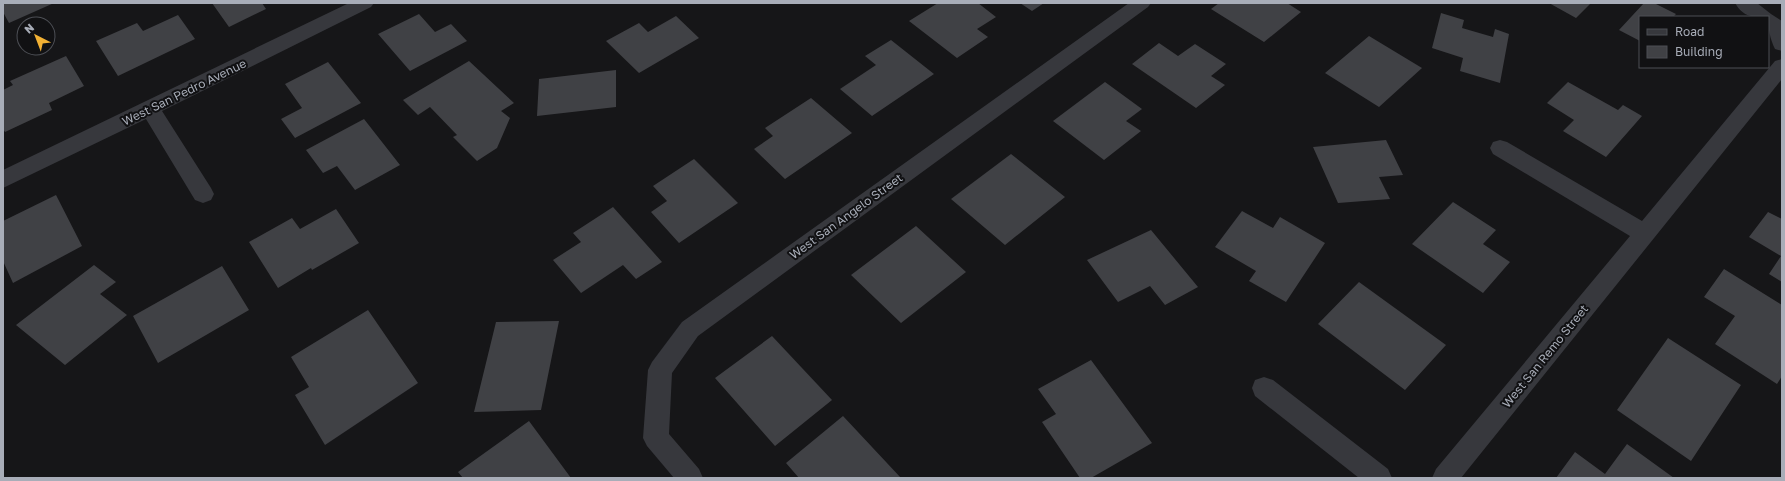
<svg xmlns="http://www.w3.org/2000/svg" width="1785" height="481" font-family="'Golos Text',sans-serif">
	<style>
		.building { fill: #404145 }
		.lines { fill: none; stroke-linecap: round; stroke-linejoin: round }
		.minor { fill: #37383d; fill-rule: evenodd }
		.labels { text-anchor: middle; dominant-baseline: central; stroke-width: 4; stroke-linejoin: round; paint-order: stroke }
		.street-label { font-size: 12px; fill: #a8adb8; stroke: #111113 }
	</style>
	<rect width="100%" height="100%" fill="#161618"/>
	<path class="building" d="M 3,3 L 54,3 L 9,23 L 3,12 Z
		M 212,3 L 262,3 L 266,9 L 229,27 Z
		M 938,3 L 978,3 L 996,17 L 977,29 L 988,37 L 957,58 L 909,21 Z
		M 1020,3 L 1044,3 L 1032,11 Z
		M 1219,3 L 1287,3 L 1301,12 L 1264,42 L 1211,9 Z
		M 1549,3 L 1591,3 L 1576,18 Z
		M 1644,3 L 1654,3 L 1676,14 L 1673,17 L 1640,17 L 1640,41 L 1619,30 Z
		M 1441,13 L 1464,20 L 1462,28 L 1493,37 L 1495,29 L 1509,34 L 1500,83 L 1460,71 L 1463,58 L 1432,48 Z
		M 419,14 L 435,32 L 451,24 L 467,41 L 410,71 L 378,34 Z
		M 178,15 L 195,39 L 118,76 L 96,41 L 137,23 L 143,31 Z
		M 676,16 L 699,38 L 639,73 L 606,41 L 639,23 L 648,32 Z
		M 1369,36 L 1422,68 L 1379,107 L 1325,73 Z
		M 891,40 L 934,74 L 872,116 L 840,89 L 876,65 L 865,56 Z
		M 1159,43 L 1178,56 L 1195,44 L 1226,64 L 1211,76 L 1225,85 L 1196,108 L 1132,64 Z
		M 66,56 L 84,86 L 49,103 L 52,110 L 5,132 L 3,129 L 3,90 L 13,85 L 10,81 Z
		M 469,61 L 514,103 L 501,111 L 510,118 L 497,148 L 477,161 L 453,137 L 457,135 L 430,107 L 418,115 L 403,100 Z
		M 328,62 L 361,103 L 295,138 L 281,119 L 302,108 L 285,84 Z
		M 616,70 L 616,107 L 537,116 L 539,79 Z
		M 1105,82 L 1142,109 L 1126,121 L 1141,131 L 1104,160 L 1053,121 Z
		M 1568,82 L 1618,110 L 1623,105 L 1642,116 L 1606,157 L 1563,131 L 1574,120 L 1547,103 Z
		M 811,98 L 852,133 L 785,179 L 754,149 L 773,136 L 765,128 Z
		M 364,119 L 400,165 L 355,190 L 337,166 L 323,173 L 306,150 Z
		M 1386,140 L 1403,175 L 1379,177 L 1390,199 L 1338,203 L 1313,147 Z
		M 1011,154 L 1065,197 L 1005,245 L 951,199 Z
		M 694,159 L 738,203 L 679,243 L 651,212 L 667,201 L 653,186 Z
		M 56,195 L 82,246 L 13,283 L 3,261 L 3,221 Z
		M 1453,202 L 1496,230 L 1483,244 L 1510,262 L 1483,293 L 1412,244 Z
		M 613,207 L 662,262 L 636,279 L 623,265 L 581,293 L 553,260 L 581,242 L 573,233 Z
		M 336,209 L 359,243 L 312,270 L 311,268 L 278,288 L 249,242 L 292,218 L 300,229 Z
		M 1242,211 L 1273,228 L 1280,217 L 1325,243 L 1286,302 L 1249,281 L 1256,271 L 1215,247 Z
		M 1768,212 L 1782,219 L 1782,282 L 1769,274 L 1781,256 L 1749,237 Z
		M 916,226 L 966,272 L 901,323 L 851,275 Z
		M 1151,230 L 1198,287 L 1165,305 L 1150,286 L 1118,302 L 1087,260 Z
		M 94,265 L 116,282 L 100,294 L 127,315 L 65,365 L 16,325 Z
		M 222,266 L 249,310 L 158,363 L 133,316 Z
		M 1724,269 L 1782,305 L 1782,376 L 1777,384 L 1715,344 L 1735,316 L 1704,297 Z
		M 1359,282 L 1446,345 L 1405,390 L 1318,324 Z
		M 368,310 L 418,383 L 325,445 L 295,395 L 309,387 L 291,357 Z
		M 559,321 L 541,410 L 474,412 L 496,322 Z
		M 772,336 L 832,400 L 775,446 L 715,378 Z
		M 1668,338 L 1741,385 L 1691,461 L 1617,410 Z
		M 1091,360 L 1152,443 L 1091,478 L 1080,478 L 1042,422 L 1056,414 L 1038,389 Z
		M 843,416 L 901,478 L 799,478 L 786,463 Z
		M 529,421 L 571,478 L 463,478 L 458,472 Z
		M 1627,444 L 1674,478 L 1556,478 L 1575,452 L 1605,474 Z"/>
	<g class="lines">
		<path class="minor" d="M 349,3 L 374,3 L 371,7 L 162,111 L 211,188 L 214,194 L 211,200 L 203,203 L 195,200 L 146,119 L 3,188 L 3,170 Z
			M 1129,3 L 1151,3 L 1148,7 L 698,336 L 672,373 L 669,434 L 699,469 L 703,478 L 674,478 L 647,446 L 643,438 L 648,370 L 652,362 L 682,322 Z
			M 1735,3 L 1757,3 L 1771,14 L 1782,21 L 1782,51 L 1775,49 C 1770,39 1768,28 1768,17 C 1753,17 1744,18 1735,3 Z
			M 1782,59 L 1782,79 L 1461,478 L 1432,478 L 1436,469 L 1630,236 L 1493,154 L 1490,148 L 1493,142 L 1500,140 L 1507,142 L 1642,221 L 1775,61 Z
			M 1264,377 L 1273,380 L 1388,469 L 1392,478 L 1359,478 L 1255,396 L 1252,388 L 1255,380 Z"/>
	</g>
	<g class="labels">
		<g class="street-label">
			<text transform="translate(184 92) rotate(-26)">West San Pedro Avenue</text>
			<text transform="translate(846 216) rotate(-36)">West San Angelo Street</text>
			<text transform="translate(1545 356) rotate(-51)">West San Remo Street</text>
		</g>
	</g>
	<rect width="1785" height="481" fill="none" stroke="#a8adb8" stroke-width="8"/>
	<rect x="1639" y="16" width="130" height="52" fill="#111113" stroke="#4d4f55"/>
	<rect x="1647" y="29" width="20" height="6" fill="#37383d" stroke="#4d4f55"/>
	<text x="1675" y="36" font-size="12" fill="#a8adb8">Road</text>
	<rect x="1647" y="46" width="20" height="12" fill="#404145" stroke="#4d4f55"/>
	<text x="1675" y="56" font-size="12" fill="#a8adb8">Building</text>
	<g transform="translate(36 36) rotate(318)"><circle r="19" fill="#111113" stroke="#4d4f55"/>
	<path d="M0-3L7 15L0 10L-7 15Z" fill="#f2b134"/>
	<text y="-6" font-size="11" font-weight="bold" text-anchor="middle" fill="#a8adb8">N</text>
	</g>
</svg>
